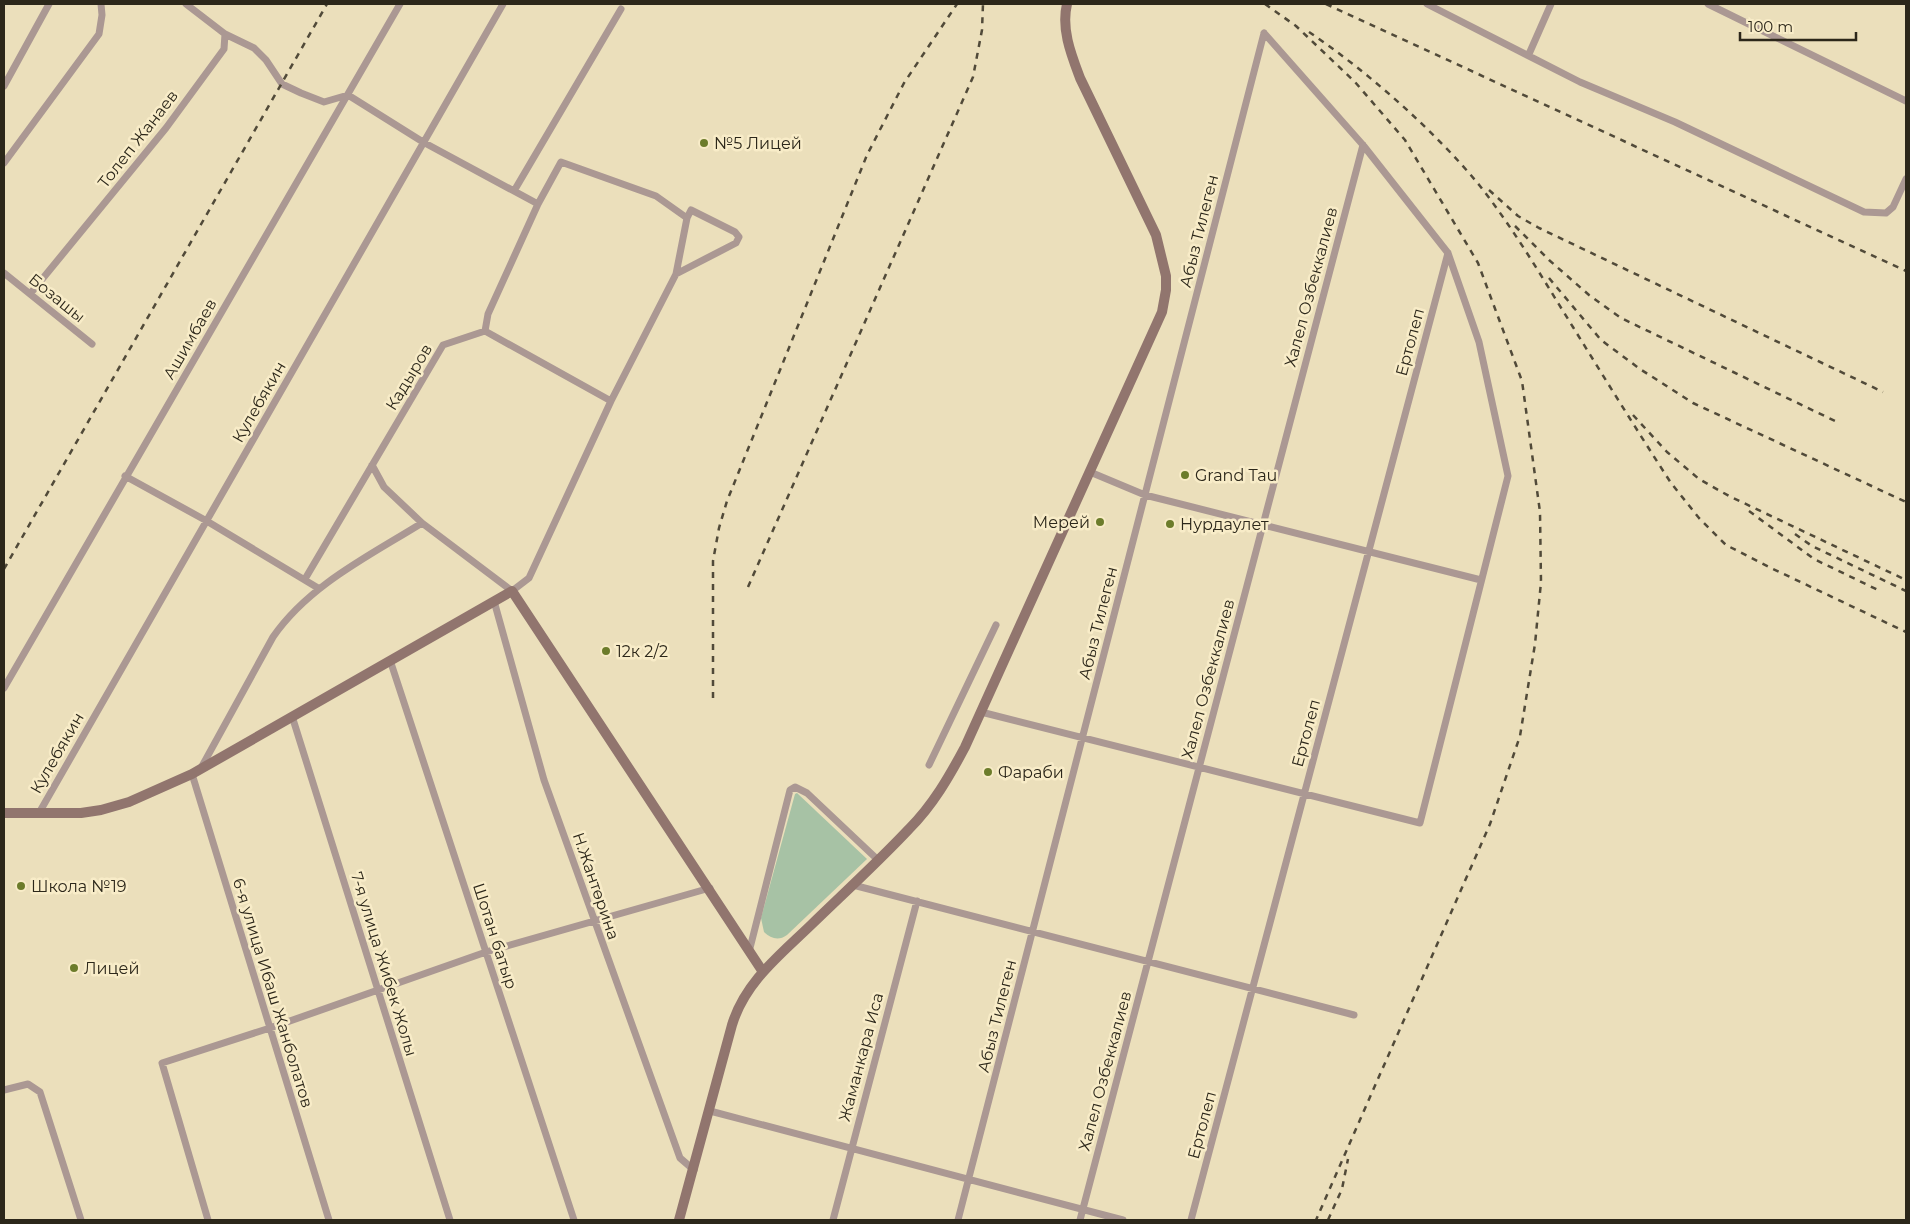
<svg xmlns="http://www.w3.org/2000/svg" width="1910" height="1224" font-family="Montserrat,sans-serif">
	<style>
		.green { fill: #a7c2a5 }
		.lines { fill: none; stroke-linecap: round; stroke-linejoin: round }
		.street { stroke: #ab9893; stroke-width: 7 }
		.secondary { stroke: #91756e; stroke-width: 10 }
		.rail { stroke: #514a39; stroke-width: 2.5; stroke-dasharray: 6 6; stroke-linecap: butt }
		.poi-dot { fill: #6c7c2b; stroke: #f8ecc8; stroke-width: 2 }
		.labels { text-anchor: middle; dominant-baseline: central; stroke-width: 5; stroke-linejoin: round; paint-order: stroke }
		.street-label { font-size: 16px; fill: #2c271a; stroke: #f8ecc8 }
		.poi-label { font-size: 16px; fill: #2c271a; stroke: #f8ecc8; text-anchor: start }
	</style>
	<rect width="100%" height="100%" fill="#ebdfbb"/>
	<path class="green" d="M 797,793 L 867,859 L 787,935 C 779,941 771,939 764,932 L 761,918 L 795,794 Z"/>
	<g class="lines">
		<path class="street" d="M 1427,4 L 1580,82 L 1675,122 L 1864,212 L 1886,213 L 1893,207 L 1906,179
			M 1708,4 L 1906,101
			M 225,34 L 254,48 L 266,60 L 282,84 L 301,93 L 324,102 L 348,95 L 423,142 L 538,204
			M 1529,54 L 1551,4
			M 4,86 L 49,4
			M 4,163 L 99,34 L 102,15 L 101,4
			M 514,191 L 621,9
			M 4,273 L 92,344
			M 30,294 L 166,128 L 224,49 L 225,34 L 186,4
			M 611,401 L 676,274 L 687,218 L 691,210 L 735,232 L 739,237 L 736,243 L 676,274
			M 372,465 L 384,487 L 422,523
			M 1090,472 L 1145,495 L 1481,580
			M 125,476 L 205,520 L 318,588
			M 305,579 L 443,345 L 485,331 L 488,314 L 538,204 L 561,162 L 656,196 L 687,218
			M 494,601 L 544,780 L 680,1158 L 694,1170
			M 390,660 L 574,1220
			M 4,688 L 400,4
			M 981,712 L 1420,823 L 1508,476 L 1479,342 L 1448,253 L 1363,145 L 1264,33
			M 292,716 L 450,1220
			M 929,765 L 996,625
			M 201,768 L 273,637 C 309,585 369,556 422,523 L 512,591 L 529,578 L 611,401 L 485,331
			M 192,774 L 329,1220
			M 39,813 L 503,4
			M 853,885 L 1354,1015
			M 750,948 L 790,790 L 795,787 L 807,793 L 878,860
			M 4,1090 L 28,1084 L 40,1092 L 81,1220
			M 710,1111 L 1123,1220
			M 208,1220 L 162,1063 L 270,1028 L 486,952 L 710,888
			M 833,1220 L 917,901
			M 958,1220 L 1264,33
			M 1080,1220 L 1363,145
			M 1191,1220 L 1448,253"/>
		<path class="secondary" d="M 4,813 L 81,813 L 101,810 L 129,802 L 192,774 L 512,591 L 763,972
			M 679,1220 L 732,1025 C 745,982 780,955 811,925 C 844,893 878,862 909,829 C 933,805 949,777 965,747 L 1162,312 L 1166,290 L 1166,276 L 1156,235 L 1080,78 C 1071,54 1061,29 1067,4"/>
		<path class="rail" d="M 1265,4 L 1296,26 L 1355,82 L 1405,140 L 1478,263 L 1522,381 L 1540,512 L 1541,582 L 1535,644 L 1520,736 L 1490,824 L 1316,1220
			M 1326,4 L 1906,271
			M 1309,32 C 1368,72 1435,131 1480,186 C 1513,228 1540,274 1568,319 C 1602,374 1636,429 1671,483 L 1699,518 L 1726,545 L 1771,568 L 1906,632
			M 1489,190 L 1518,216 L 1539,228 L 1883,392
			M 1515,226 L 1549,260 L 1589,295 L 1621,318 L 1835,421
			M 1549,278 L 1601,340 L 1640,369 L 1693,403 L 1906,502
			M 1633,415 L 1667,452 L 1699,479 L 1729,496 L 1906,580
			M 1749,511 L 1814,559 L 1880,591
			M 1795,534 L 1812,546 L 1906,591
			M 4,569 L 327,4
			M 748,587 L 973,77 L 982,30 L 983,4
			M 713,698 L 713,561 L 719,528 L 727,501 L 867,155 L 904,83 L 957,4
			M 1328,1220 L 1342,1189 L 1348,1159"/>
	</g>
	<g class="poi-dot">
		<circle cx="704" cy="143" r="5"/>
		<circle cx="1185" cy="475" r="5"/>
		<circle cx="1100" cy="522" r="5"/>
		<circle cx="1170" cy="524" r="5"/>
		<circle cx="606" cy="651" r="5"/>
		<circle cx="988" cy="772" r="5"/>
		<circle cx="21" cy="886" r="5"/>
		<circle cx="74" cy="968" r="5"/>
	</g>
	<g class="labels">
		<g class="street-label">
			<text transform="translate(138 139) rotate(-52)">Толеп Жанаев</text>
			<text transform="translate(1199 231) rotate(-76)">Абыз Тилеген</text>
			<text transform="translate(1311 287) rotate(-75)">Халел Озбеккалиев</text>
			<text transform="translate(57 298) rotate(39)">Бозашы</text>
			<text transform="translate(190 339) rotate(-60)">Ашимбаев</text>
			<text transform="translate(1410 342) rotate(-75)">Ертолеп</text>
			<text transform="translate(409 377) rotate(-59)">Кадыров</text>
			<text transform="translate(259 402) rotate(-60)">Кулебякин</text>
			<text transform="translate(1098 623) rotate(-76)">Абыз Тилеген</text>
			<text transform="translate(1208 679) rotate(-75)">Халел Озбеккалиев</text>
			<text transform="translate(1306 733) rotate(-75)">Ертолеп</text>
			<text transform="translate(57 753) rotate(-60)">Кулебякин</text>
			<text transform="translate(596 886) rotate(71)">Н.Жантөрина</text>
			<text transform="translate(495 936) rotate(72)">Шотан батыр</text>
			<text transform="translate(384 964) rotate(73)">7-я улица Жибек Жолы</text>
			<text transform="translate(273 993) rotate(73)">6-я улица Ибаш Жанболатов</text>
			<text transform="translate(997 1016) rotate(-76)">Абыз Тилеген</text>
			<text transform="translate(861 1057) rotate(-75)">Жаманкара Иса</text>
			<text transform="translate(1105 1071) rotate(-75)">Халел Озбеккалиев</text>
			<text transform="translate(1202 1125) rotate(-75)">Ертолеп</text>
		</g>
		<g class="poi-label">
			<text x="714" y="143">№5 Лицей</text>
			<text x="1195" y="475">Grand Tau</text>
			<text x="1090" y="522" text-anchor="end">Мерей</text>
			<text x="1180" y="524">Нурдаулет</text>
			<text x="616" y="651">12к 2/2</text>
			<text x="998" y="772">Фараби</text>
			<text x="31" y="886">Школа №19</text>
			<text x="84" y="968">Лицей</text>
		</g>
	</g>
	<rect width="1910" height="1224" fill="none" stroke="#2c271a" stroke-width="10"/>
	<path d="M1740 32v8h116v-8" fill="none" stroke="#2c271a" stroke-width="2.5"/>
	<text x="1748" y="32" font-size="15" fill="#2c271a" stroke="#f8ecc8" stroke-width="4" paint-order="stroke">100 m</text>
</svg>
